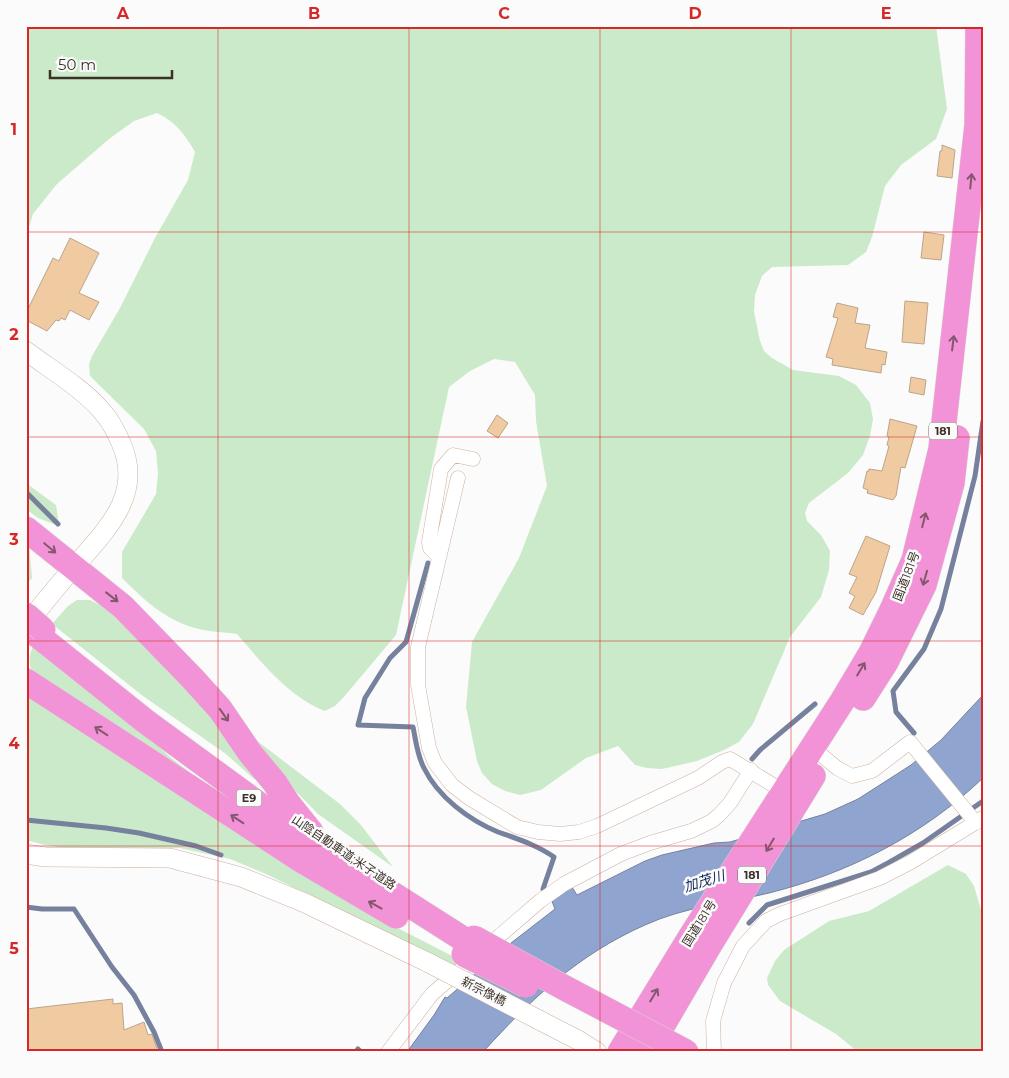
<svg xmlns="http://www.w3.org/2000/svg" width="1009" height="1078" font-family="Montserrat,'Noto Sans JP',sans-serif">
	<style>
		.green { fill: #cbeac9 }
		.water { fill: #8fa4cf; stroke: #76819d }
		.lines { fill: none; stroke-linecap: round; stroke-linejoin: round }
		.stream { stroke: #76819d; stroke-width: 5 }
		.building { fill: #f0cba2; stroke: #bba48a }
		.street-casing { stroke: #ceb19c; stroke-width: 15 }
		.secondary-casing { stroke: #ceb19c; stroke-width: 20 }
		.highway-casing { stroke: #d8d6d4; stroke-width: 26 }
		.street { stroke: #fff; stroke-width: 14 }
		.secondary { stroke: #fff; stroke-width: 19 }
		.highway { stroke: #f292d7; stroke-width: 25 }
		.secondary-bridge-casing { stroke: #ceb19c; stroke-width: 20; stroke-linecap: butt }
		.highway-bridge-casing { stroke: #d8d6d4; stroke-width: 26; stroke-linecap: butt }
		.secondary-bridge { stroke: #fff; stroke-width: 19 }
		.highway-bridge { stroke: #f292d7; stroke-width: 25 }
		.oneway { stroke: #85576e }
		.grid { fill: none; stroke: #d62828; stroke-width: 1; stroke-opacity: 0.55 }
		.labels { text-anchor: middle; dominant-baseline: central; stroke-width: 5; stroke-linejoin: round; paint-order: stroke }
		.shield { fill: #fbfbfb; stroke: #756d67; stroke-width: 1 }
		.shield-label { font-size: 11px; font-weight: bold; fill: #3c3028 }
		.street-label { font-size: 12px; fill: #3c3028; stroke: #fbfbfb }
		.water-label { font-size: 14px; font-style: italic; fill: #13285c; stroke: #fbfbfb }
		.neatline { fill: none; stroke: #d62828; stroke-width: 2 }
		.grid-label { font-size: 16px; text-anchor: middle; font-weight: bold; fill: #d62828 }
	</style>
	<rect width="100%" height="100%" fill="#fbfbfb"/>
	<path class="green" d="M 26,26 L 936,26 L 947,109 L 936,139 L 901,165 L 885,186 L 872,237 L 866,252 L 848,265 L 772,267 L 762,276 L 755,295 L 754,312 L 760,341 L 764,351 L 772,358 L 793,370 L 839,376 L 856,385 L 870,403 L 873,419 L 870,436 L 863,455 L 848,473 L 809,503 L 805,513 L 807,521 L 821,535 L 830,551 L 829,570 L 821,597 L 790,637 L 753,724 L 739,742 L 724,750 L 697,761 L 662,769 L 647,768 L 635,765 L 618,746 L 586,758 L 541,790 L 520,795 L 505,791 L 492,784 L 482,773 L 477,761 L 466,707 L 472,642 L 519,558 L 547,486 L 536,421 L 535,395 L 515,362 L 494,359 L 470,371 L 449,387 L 396,635 L 343,698 L 335,706 L 325,711 C 288,696 263,664 237,634 C 224,632 208,632 195,628 C 164,619 144,600 122,578 L 122,552 L 156,494 L 158,474 L 156,451 L 144,429 L 90,376 L 89,364 L 92,356 L 120,308 L 155,238 L 188,180 L 195,152 C 185,135 176,122 157,113 L 134,121 L 109,139 L 57,184 L 33,214 L 26,236 Z
		M 26,483 L 56,505 L 59,524 L 26,491 Z
		M 26,494 L 56,525 L 38,518 L 26,509 Z
		M 26,541 L 29,544 L 32,578 L 26,585 Z
		M 77,600 L 90,600 L 104,607 L 180,679 L 216,723 L 256,778 L 254,779 L 226,754 L 143,696 L 52,624 L 68,606 Z
		M 34,643 L 135,725 L 170,757 L 197,778 L 33,675 C 28,663 29,655 34,643 Z
		M 26,697 L 34,699 L 380,919 L 464,962 L 458,967 L 266,874 L 230,859 L 180,848 L 65,848 L 45,845 L 26,840 Z
		M 248,734 L 340,804 L 361,825 L 393,867 L 318,814 L 272,767 Z
		M 948,865 L 966,874 L 974,886 L 983,917 L 983,1052 L 858,1052 L 836,1034 L 780,1001 L 768,985 L 767,978 L 775,961 L 784,950 L 829,921 L 869,911 Z"/>
	<path class="water" d="M 983,695 L 983,778 C 923,835 849,873 769,893 C 728,903 684,907 645,925 C 579,954 531,999 483,1052 L 407,1052 L 434,1015 L 445,997 L 447,998 L 511,943 L 555,909 L 550,896 L 570,884 L 577,895 L 645,861 L 662,855 L 714,843 L 730,842 L 825,814 L 858,799 L 911,765 L 941,740 Z"/>
	<g class="lines">
		<path class="stream" d="M 26,492 L 58,524
			M 428,563 L 406,642 L 390,658 L 365,698 L 358,725 L 413,727 C 416,741 417,755 424,768 C 438,797 469,820 498,832 C 518,839 537,845 554,857 L 543,889 L 547,893
			M 914,733 L 896,712 L 893,691 L 924,649 L 941,609 L 975,476 L 983,421
			M 752,759 L 760,750 L 815,704
			M 26,820 L 106,828 L 139,833 L 196,846 L 221,855
			M 26,907 L 42,909 L 74,909 L 112,967 L 134,995 L 154,1032 L 162,1052
			M 749,923 L 767,905 L 871,872 L 888,863 L 923,843 L 983,801
			M 356,1052 L 358,1049 L 361,1052"/>
	</g>
	<path class="building" d="M 942,145 L 955,150 L 952,178 L 937,176 L 940,151 L 942,151 Z
		M 924,232 L 944,235 L 941,260 L 921,258 Z
		M 70,238 L 99,253 L 79,293 L 99,302 L 89,320 L 70,310 L 65,320 L 61,318 L 59,321 L 56,320 L 47,331 L 26,320 L 26,313 L 53,258 L 59,261 Z
		M 905,301 L 928,303 L 924,344 L 902,342 Z
		M 837,303 L 858,308 L 855,323 L 870,325 L 865,348 L 887,352 L 885,365 L 882,364 L 881,373 L 832,365 L 833,359 L 826,357 L 838,318 L 833,317 Z
		M 911,377 L 926,380 L 924,395 L 909,392 Z
		M 497,415 L 508,423 L 498,438 L 487,431 Z
		M 890,419 L 917,426 L 905,468 L 901,467 L 896,496 L 893,500 L 867,493 L 868,490 L 863,488 L 867,471 L 869,471 L 869,469 L 882,471 L 889,446 L 887,445 L 889,437 L 887,436 Z
		M 866,536 L 890,546 L 876,592 L 863,615 L 849,608 L 855,596 L 849,593 L 857,577 L 849,574 Z
		M 113,999 L 113,1004 L 122,1003 L 124,1030 L 144,1022 L 148,1035 L 152,1034 L 158,1052 L 26,1052 L 26,1009 Z"/>
	<g class="lines">
		<defs>
			<path id="street" d="M 458,478 L 418,647 L 418,685 L 429,748 L 435,763 L 452,785 L 469,798 L 517,827 L 538,832 L 560,834 L 579,832 L 597,826 L 698,778 L 722,762 L 730,759 L 783,791
				M 439,557 L 430,548 L 429,542 L 441,469 L 453,455 L 473,459
				M 812,747 L 837,768 L 852,776 L 872,771 L 910,742 L 976,823
				M 388,1052 L 432,994 L 540,901 L 564,884 L 621,854 L 650,843 L 691,831 L 712,821 L 719,815 L 730,803 L 751,770
				M 714,1052 L 713,1021 L 724,983 L 743,946 L 766,921 L 780,914 L 880,878 L 911,862 L 983,818"/>
			<path id="secondary" d="M 26,351 C 50,369 82,388 101,410 C 110,420 116,431 121,443 C 144,495 106,530 75,566 C 58,585 42,605 26,625
				M 26,854 L 45,857 L 170,858 L 241,877 L 305,903 L 429,963
				M 539,1020 L 578,1040 L 597,1052"/>
			<path id="highway" d="M 26,529 L 123,607 L 192,678 L 220,709 L 250,753 L 275,783 L 287,802 L 311,832
				M 26,626 L 145,721 L 306,839 L 471,944
				M 26,681 L 301,860 L 396,916
				M 863,698 L 886,662 L 924,585 L 952,483 L 957,438
				M 620,1052 L 691,936 L 843,700 L 871,653 L 892,610 L 914,560 L 941,449 L 977,125 L 978,26
				M 647,1052 L 709,946 L 813,776"/>
		</defs>
		<use href="#street" class="street-casing"/>
		<use href="#secondary" class="secondary-casing"/>
		<use href="#highway" class="highway-casing"/>
		<use href="#street" class="street"/>
		<use href="#secondary" class="secondary"/>
		<use href="#highway" class="highway"/>
		<defs>
			<path id="secondary-bridge" d="M 429,963 L 539,1020"/>
			<path id="highway-bridge" d="M 26,615 L 43,630
				M 474,938 L 563,987 L 686,1052
				M 464,954 L 526,985"/>
		</defs>
		<use href="#secondary-bridge" class="secondary-bridge-casing"/>
		<use href="#highway-bridge" class="highway-bridge-casing"/>
		<use href="#secondary-bridge" class="secondary-bridge"/>
		<use href="#highway-bridge" class="highway-bridge"/>
	</g>
	<defs><path id="oneway-shaft" d="M-6 0H5M1.5-3L5.5 0L1.5 3" fill="none" stroke-width="1.6" stroke-linecap="round" stroke-linejoin="round" transform="scale(1.25)"/></defs>
	<g class="oneway">
		<use href="#oneway-shaft" transform="translate(971 181) rotate(-84)"/>
		<use href="#oneway-shaft" transform="translate(953 343) rotate(-83)"/>
		<use href="#oneway-shaft" transform="translate(924 520) rotate(-76)"/>
		<use href="#oneway-shaft" transform="translate(50 548) rotate(40)"/>
		<use href="#oneway-shaft" transform="translate(925 578) rotate(106)"/>
		<use href="#oneway-shaft" transform="translate(112 597) rotate(38)"/>
		<use href="#oneway-shaft" transform="translate(861 669) rotate(-59)"/>
		<use href="#oneway-shaft" transform="translate(224 715) rotate(55)"/>
		<use href="#oneway-shaft" transform="translate(101 731) rotate(-147)"/>
		<use href="#oneway-shaft" transform="translate(237 819) rotate(-147)"/>
		<use href="#oneway-shaft" transform="translate(770 845) rotate(121)"/>
		<use href="#oneway-shaft" transform="translate(375 905) rotate(-151)"/>
		<use href="#oneway-shaft" transform="translate(654 995) rotate(-59)"/>
	</g>
	<path class="grid" d="M 218,26 L 218,1052M 409,26 L 409,1052M 600,26 L 600,1052M 791,26 L 791,1052M 26,232 L 983,232M 26,437 L 983,437M 26,641 L 983,641M 26,846 L 983,846"/>
	<g class="labels">
		<g class="shield">
			<rect x="929" y="422.5" width="28" height="17" rx="4"/>
			<rect x="236.5" y="789.5" width="25" height="17" rx="4"/>
			<rect x="738" y="866.5" width="28" height="17" rx="4"/>
		</g>
		<g class="shield-label">
			<text x="943" y="431">181</text>
			<text x="249" y="798">E9</text>
			<text x="752" y="875">181</text>
		</g>
		<g class="street-label">
			<text transform="translate(906 576) rotate(-69)">国道181号</text>
			<text transform="translate(344 852) rotate(34)">山陰自動車道;米子道路</text>
			<text transform="translate(699 923) rotate(-58)">国道181号</text>
			<text transform="translate(484 991) rotate(27)">新宗像橋</text>
		</g>
		<g class="water-label">
			<text transform="translate(704 881) rotate(-17)">加茂川</text>
		</g>
	</g>
	<rect width="1009" height="1078" fill="none" stroke="#fbfbfb" stroke-width="55"/>
	<path d="M50 70v8h122v-8" fill="none" stroke="#3c3028" stroke-width="2.5"/>
	<text x="58" y="70" font-size="15" fill="#3c3028" stroke="#fbfbfb" stroke-width="4" paint-order="stroke">50 m</text>
	<rect x="28" y="28" width="954" height="1022" class="neatline"/>
	<g class="grid-label">
		<text x="123" y="19">A</text>
		<text x="314" y="19">B</text>
		<text x="504" y="19">C</text>
		<text x="695" y="19">D</text>
		<text x="886" y="19">E</text>
		<text x="14" y="135">1</text>
		<text x="14" y="340">2</text>
		<text x="14" y="545">3</text>
		<text x="14" y="749">4</text>
		<text x="14" y="954">5</text>
	</g>
</svg>
